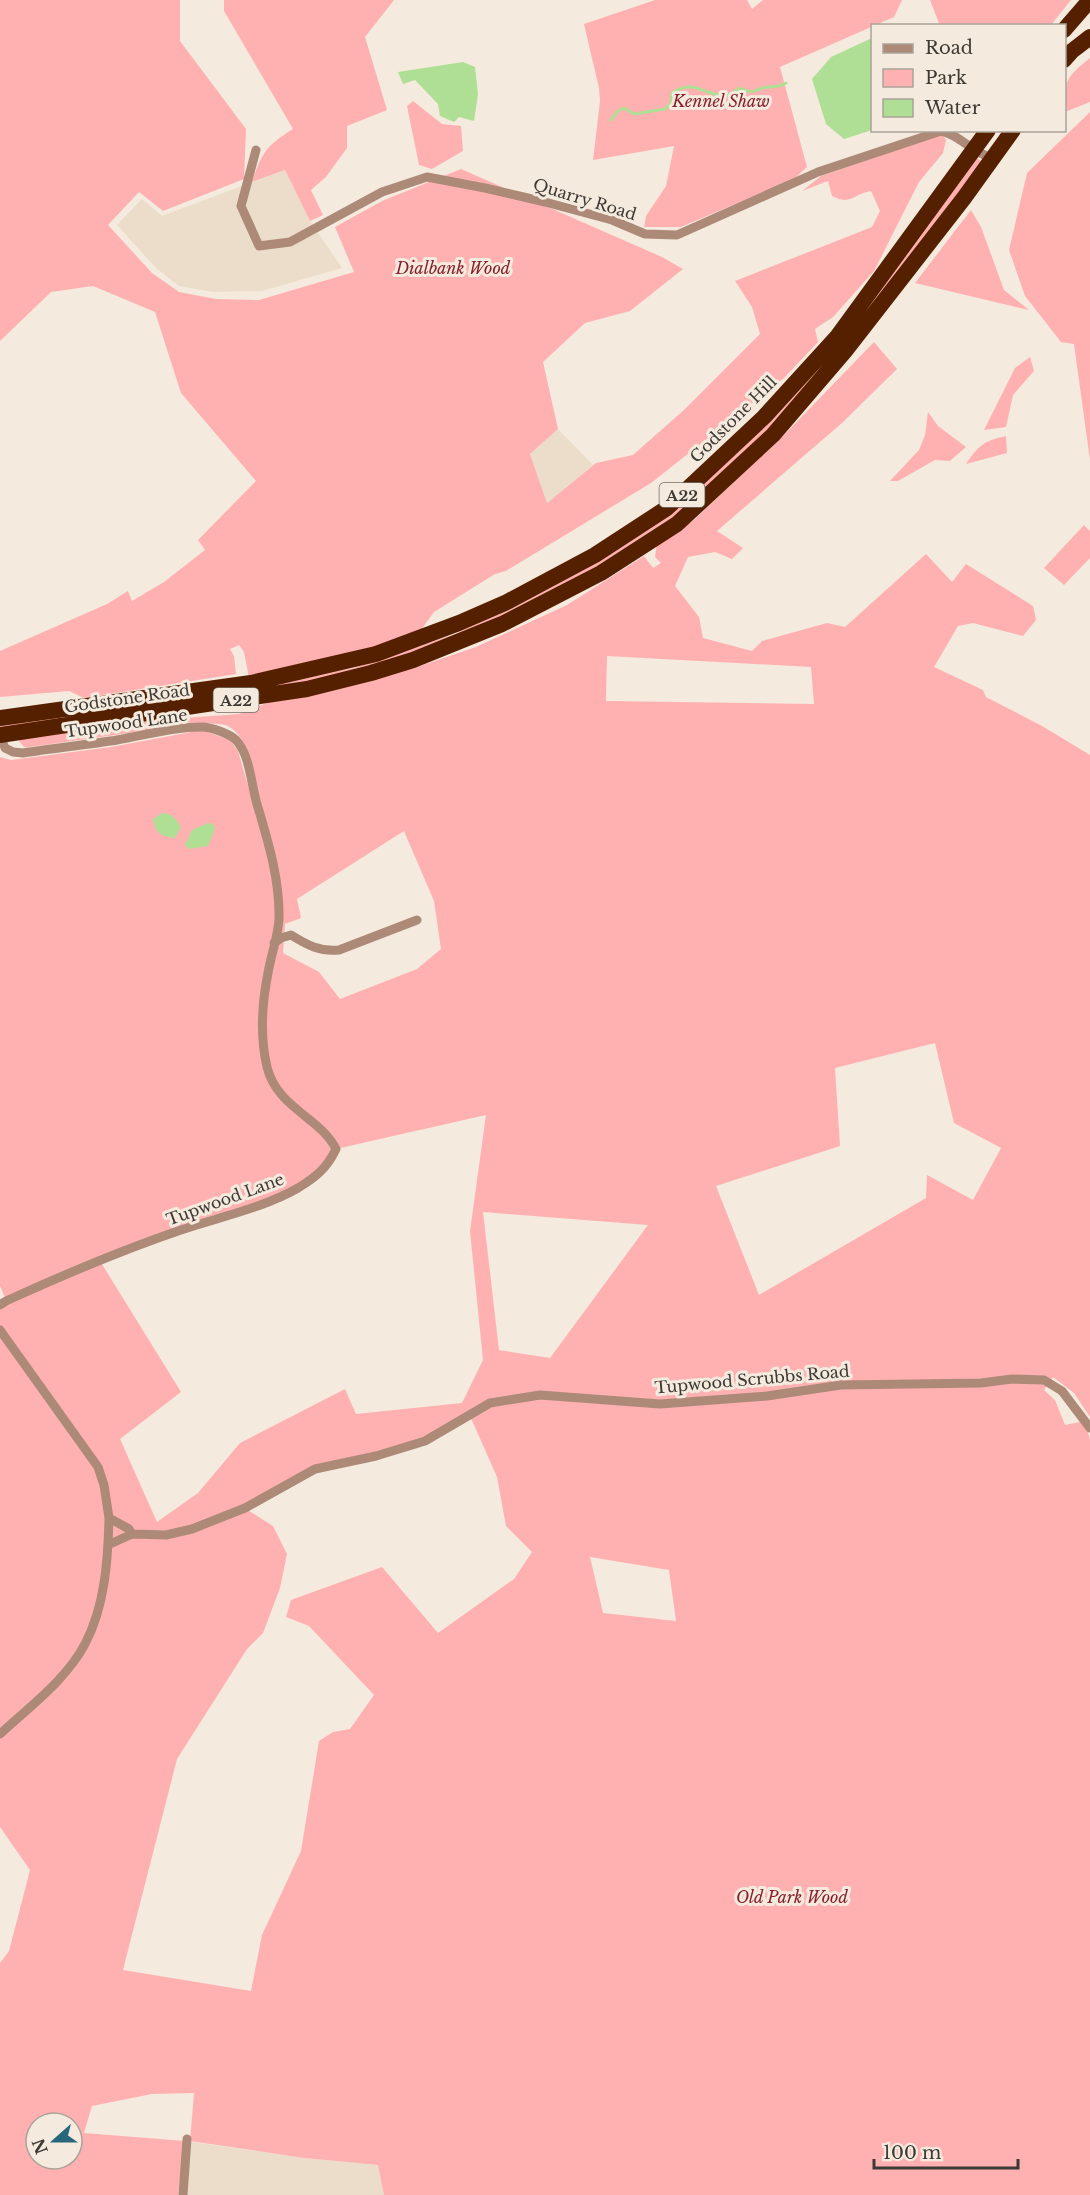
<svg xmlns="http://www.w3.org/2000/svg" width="1090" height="2195" font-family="'Libre Baskerville',serif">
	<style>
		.built { fill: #ebddc9 }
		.green { fill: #ffb1b2; fill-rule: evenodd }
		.water { fill: #afdf94 }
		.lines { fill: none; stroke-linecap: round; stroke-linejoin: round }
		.stream { stroke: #afdf94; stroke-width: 3 }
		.street { stroke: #ad8a78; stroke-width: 9 }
		.highway { stroke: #552000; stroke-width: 16 }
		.labels { text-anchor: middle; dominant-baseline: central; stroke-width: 6; stroke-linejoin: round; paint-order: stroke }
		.shield { fill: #f4eadd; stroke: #746e67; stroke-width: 1.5 }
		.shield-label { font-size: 15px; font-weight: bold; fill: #3d3934 }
		.park-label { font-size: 16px; font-style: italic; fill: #891d2d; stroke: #f4eadd }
		.street-label { font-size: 16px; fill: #3d3934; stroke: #f4eadd }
	</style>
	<rect width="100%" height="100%" fill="#f4eadd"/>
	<path class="built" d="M 285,170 L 310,221 L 342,268 L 262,291 L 213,292 L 179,286 L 156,268 L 117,225 L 142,199 L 162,216 Z
		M 558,429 L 593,465 L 547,503 L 530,454 Z
		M 185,2141 L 304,2158 L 379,2165 L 384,2195 L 178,2195 Z"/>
	<path class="green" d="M 0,0 L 180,0 L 180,41 L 246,129 L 244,179 L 163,211 L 139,192 L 108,225 L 152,273 L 179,292 L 216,299 L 259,300 L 354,272 L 335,227 L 382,201 L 461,169 L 662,257 L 683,269 L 630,311 L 585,323 L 543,362 L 558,429 L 530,454 L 547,503 L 596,463 L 633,455 L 685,409 L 760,334 L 752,307 L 735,281 L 872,227 L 880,211 L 871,191 C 853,194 851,206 832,196 L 828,181 L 802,191 L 821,176 L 932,137 L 942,134 L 946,140 L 943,153 L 919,182 L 874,271 L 833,317 L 815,329 L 818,342 L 784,378 L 651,483 L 506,571 L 495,574 L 434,612 L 421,630 L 380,647 L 249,678 L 244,652 L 239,645 L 230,649 L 234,656 L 236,674 L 84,698 L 69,691 L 0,697 L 0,651 L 107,604 L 128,591 L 132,601 L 164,582 L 205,550 L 198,540 L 256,481 L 181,393 L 155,312 L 93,286 L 51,292 L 0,341 Z
		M 224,0 L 394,0 L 365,37 L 387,110 L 347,126 L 347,148 L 326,177 L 311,190 L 323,215 L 310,221 L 285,170 L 252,182 C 262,152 266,146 293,129 L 224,11 Z
		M 655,0 L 747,0 L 752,9 L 763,0 L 902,0 L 894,17 L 780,67 L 807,167 L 794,179 L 681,227 L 644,227 L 646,216 L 666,186 L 674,146 L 593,160 L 600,101 L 599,88 L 584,24 Z
		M 930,0 L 1071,0 L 1051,25 L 940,26 Z
		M 1090,58 L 1090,102 L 1065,112 C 1064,81 1065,78 1090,58 Z
		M 413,101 L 442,124 L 461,126 L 463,151 L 432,169 L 419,165 L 407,106 Z
		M 1090,112 L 1090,460 L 1074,344 L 1061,342 L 1025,296 L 1009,250 L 1027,173 Z
		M 977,158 L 982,162 L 813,382 L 754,445 L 681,512 L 579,578 L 454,639 L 324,680 L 0,729 L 0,725 L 354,668 L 455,634 L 552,587 L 767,424 Z
		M 971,210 L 981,227 L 1004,290 L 1029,310 L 915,283 Z
		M 874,342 L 897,369 L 842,423 L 717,531 L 743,548 L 732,559 L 715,552 L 688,557 L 675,586 L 699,617 L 703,638 L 752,651 L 762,641 L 827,623 L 845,627 L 926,554 L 952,582 L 966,564 L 1033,606 L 1036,620 L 1023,636 L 973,623 L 958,626 L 934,667 L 983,690 L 986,697 L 1042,726 L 1090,755 L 1090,1417 L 1074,1393 L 1053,1377 L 1044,1390 L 1055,1400 L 1065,1425 L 1085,1421 L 1090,1440 L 1090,2195 L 384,2195 L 378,2165 L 304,2158 L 190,2141 L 194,2093 L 152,2094 L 92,2106 L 84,2133 L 185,2141 L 178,2195 L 0,2195 L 0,1963 L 9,1951 L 30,1870 L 0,1827 L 0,1299 L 6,1300 L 0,1286 L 0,757 L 11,760 L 111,747 L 202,730 L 230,740 L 238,751 L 251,796 C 249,772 252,740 228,726 C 221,723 208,724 200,723 L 30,747 L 24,747 L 19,741 L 21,736 L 113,723 L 239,714 L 277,699 L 420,666 L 476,647 L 567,605 L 644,556 L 653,568 L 661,563 L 655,557 L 657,543 L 694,520 L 786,433 ZM 607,656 L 811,667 L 814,704 L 606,701 ZM 404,831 L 434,901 L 441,949 L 417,969 L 340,999 L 319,972 L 283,953 L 285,924 L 301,918 L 297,899 ZM 935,1043 L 954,1123 L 1001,1148 L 973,1200 L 927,1175 L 926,1198 L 759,1295 L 716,1186 L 840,1146 L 835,1068 ZM 486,1115 L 470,1231 L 483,1360 L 462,1403 L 356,1414 L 345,1389 L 240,1443 L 198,1493 L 157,1522 L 120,1439 L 181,1392 L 100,1261 L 268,1202 L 326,1168 L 336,1149 ZM 483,1212 L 648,1225 L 550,1358 L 499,1350 ZM 470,1416 L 497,1477 L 506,1526 L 532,1552 L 514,1579 L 438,1633 L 382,1567 L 291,1600 L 286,1617 L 309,1626 L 374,1695 L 350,1729 L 333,1732 L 319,1741 L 301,1851 L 262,1935 L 251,1991 L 123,1970 L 177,1759 L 247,1649 L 263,1633 L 280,1588 L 287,1554 L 273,1526 L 246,1509 L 315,1469 L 425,1441 ZM 590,1557 L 669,1570 L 676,1621 L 603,1613 ZM 36,2123 L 72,2123 L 72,2159 L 36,2159 Z
		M 1030,357 L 1034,371 L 1013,395 L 1006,427 L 984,430 L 1015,368 Z
		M 928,412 L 938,426 L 966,447 L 950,461 L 935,460 L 898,481 L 890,481 L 919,450 L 925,435 Z
		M 1006,436 L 1007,453 L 966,464 C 979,445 984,441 1006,436 Z
		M 1084,525 L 1090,531 L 1090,558 L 1064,585 L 1044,568 Z"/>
	<path class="water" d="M 872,38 L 872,130 L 844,139 L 826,124 L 812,79 L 831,57 Z
		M 463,62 L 475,67 L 478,94 L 474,121 L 459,117 L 454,122 L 440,116 L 438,104 L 415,80 L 403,84 L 398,72 Z
		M 162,813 C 172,813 176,819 181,827 L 175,838 C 162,837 155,833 153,819 Z
		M 208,823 L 213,824 L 215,829 L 208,846 L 189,849 L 185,845 L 192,830 Z"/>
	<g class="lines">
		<path class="stream" d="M 611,120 L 618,111 L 624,108 L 634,114 L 665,109 L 671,103 L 672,93 C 696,77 705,98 728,95 C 732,94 736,90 740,88 C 757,96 754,88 768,87 C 777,86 777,88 786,83"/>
		<path class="street" d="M 256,150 L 241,206 L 259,246 L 290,242 L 382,192 L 427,177 L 485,188 L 545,202 L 612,220 L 645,234 L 677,235 L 818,172 L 941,131 C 961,135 973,154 993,158
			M 274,943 L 281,938 L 291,935 C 307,945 320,952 339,950 L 417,920
			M 0,1305 L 6,1301 C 63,1275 122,1250 181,1230 C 220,1217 263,1208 298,1188 C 316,1177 327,1168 336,1149 C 320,1117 277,1108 267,1067 C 260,1037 262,1003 268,973 C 271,955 278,937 279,919 C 280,880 268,841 257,804 C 251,784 250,755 236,740 C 230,734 211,727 202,727 C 173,727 146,735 117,740 C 86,745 54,748 23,753 L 13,752 L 5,748 L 0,735
			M 0,1330 L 98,1467 L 104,1485 L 109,1518 L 129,1529 L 132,1534
			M 132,1534 L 166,1535 L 192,1529 L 245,1508 L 315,1469 L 376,1456 L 425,1441 L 490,1403 L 540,1395 L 660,1404 L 767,1396 L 841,1385 L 981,1383 L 1012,1379 L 1044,1380 L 1062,1391 L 1090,1428
			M 108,1545 L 132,1534
			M 0,1734 C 29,1707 66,1680 85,1644 C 105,1606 108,1560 109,1518
			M 183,2195 L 187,2139"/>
		<path class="highway" d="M 1064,30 L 1090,0
			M 1064,60 L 1072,51 L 1090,37
			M 0,718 L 251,683 L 376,654 L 459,623 L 507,602 L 595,555 L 667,508 L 764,417 L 837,337 L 988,130
			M 0,735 L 307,689 L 371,673 L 413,660 L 502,624 L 601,573 L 677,524 L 773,435 L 845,351 L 964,198 L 1013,130"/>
	</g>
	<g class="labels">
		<g class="shield">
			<rect x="659.5" y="483" width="45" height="24" rx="4.5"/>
			<rect x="213.5" y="688" width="45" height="24" rx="4.5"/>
		</g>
		<g class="shield-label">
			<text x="682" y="495">A22</text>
			<text x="236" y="700">A22</text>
		</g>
		<g class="park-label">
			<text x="721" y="101">Kennel Shaw</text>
			<text x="453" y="268">Dialbank Wood</text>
			<text x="792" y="1897">Old Park Wood</text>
		</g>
		<g class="street-label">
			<text transform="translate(585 199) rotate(17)">Quarry Road</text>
			<text transform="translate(733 419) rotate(-45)">Godstone Hill</text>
			<text transform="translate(127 698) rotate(-8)">Godstone Road</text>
			<text transform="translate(126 723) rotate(-8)">Tupwood Lane</text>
			<text transform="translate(225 1199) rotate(-20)">Tupwood Lane</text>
			<text transform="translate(752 1379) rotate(-5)">Tupwood Scrubbs Road</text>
		</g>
	</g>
	<rect x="871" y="24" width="195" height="108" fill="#f4eadd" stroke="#aba399" stroke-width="1.5"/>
	<rect x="883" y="44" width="30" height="9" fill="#ad8a78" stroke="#aba399" stroke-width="1.5"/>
	<text x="925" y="54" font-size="18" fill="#3d3934">Road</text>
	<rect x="883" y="69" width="30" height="18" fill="#ffb1b2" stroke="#aba399" stroke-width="1.5"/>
	<text x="925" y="84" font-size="18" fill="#3d3934">Park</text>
	<rect x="883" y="99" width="30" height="18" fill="#afdf94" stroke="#aba399" stroke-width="1.5"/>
	<text x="925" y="114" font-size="18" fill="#3d3934">Water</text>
	<g transform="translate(54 2141) rotate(249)"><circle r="28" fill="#f4eadd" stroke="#aba399" stroke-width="1.5"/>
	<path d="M0-4.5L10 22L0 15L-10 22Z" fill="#27677c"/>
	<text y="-9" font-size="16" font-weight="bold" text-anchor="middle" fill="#3d3934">N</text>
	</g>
	<path d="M874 2159v9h144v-9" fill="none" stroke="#3d3934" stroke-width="3"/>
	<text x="883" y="2159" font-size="18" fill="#3d3934" stroke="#f4eadd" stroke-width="4.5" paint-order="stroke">100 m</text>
</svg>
